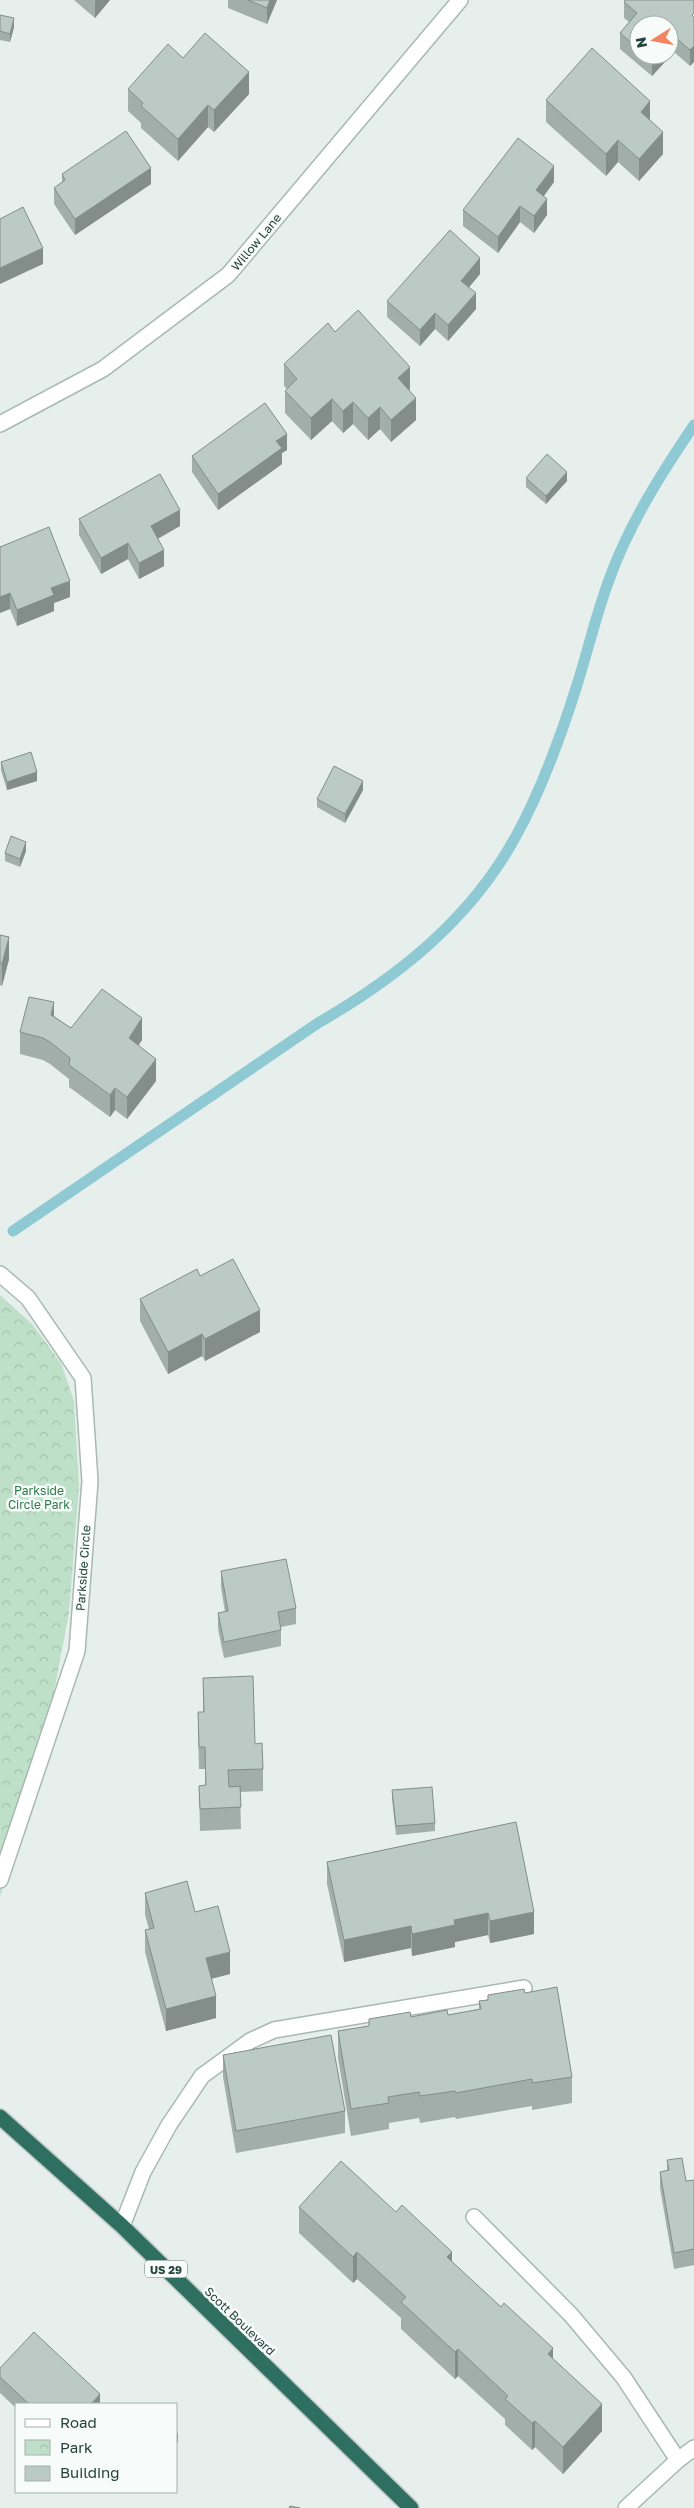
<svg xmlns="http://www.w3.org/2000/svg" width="694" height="2508" font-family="'Golos Text',sans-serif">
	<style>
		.park { fill: url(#park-crowns) }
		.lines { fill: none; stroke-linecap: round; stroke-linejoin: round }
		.stream { stroke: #8ec9d4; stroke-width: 11 }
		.lane-casing { stroke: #a8b8b2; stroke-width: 18 }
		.street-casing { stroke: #a8b8b2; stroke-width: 18 }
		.highway-casing { stroke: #c2cac8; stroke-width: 18 }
		.lane { stroke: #fff; stroke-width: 15 }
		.street { stroke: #fff; stroke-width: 15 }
		.highway { stroke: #2f6f62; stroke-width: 15 }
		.wall { fill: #a1aea9; fill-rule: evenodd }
		.shaded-wall { fill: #838d89 }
		.building { fill: #bbcac4; stroke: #838d89 }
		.labels { text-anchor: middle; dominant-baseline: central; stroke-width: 5; stroke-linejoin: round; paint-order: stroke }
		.shield { fill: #f7fbf9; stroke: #637a73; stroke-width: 1 }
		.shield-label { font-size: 11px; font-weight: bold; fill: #24423a }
		.street-label { font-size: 12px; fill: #24423a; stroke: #f7fbf9 }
		.park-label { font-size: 12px; fill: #2d7a4b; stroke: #f7fbf9 }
	</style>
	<defs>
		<pattern id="park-crowns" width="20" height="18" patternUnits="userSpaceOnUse" patternTransform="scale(1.25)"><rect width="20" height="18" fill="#bfe0c8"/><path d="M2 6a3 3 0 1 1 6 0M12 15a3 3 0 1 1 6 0" fill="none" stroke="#a4c1ad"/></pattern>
	</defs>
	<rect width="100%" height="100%" fill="#e6efeb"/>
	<path class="park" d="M 0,1295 L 32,1324 L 61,1363 L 74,1401 L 79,1486 L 69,1613 L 37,1782 L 28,1824 L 0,1896 Z"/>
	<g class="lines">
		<path class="stream" d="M 13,1231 L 318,1023 C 398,977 471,919 516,836 C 542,789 561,736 577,685 C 588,650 596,615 609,580 C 629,524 661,474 694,425"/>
		<defs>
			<path id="lane" d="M 474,2217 L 571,2315 L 624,2378 L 678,2460
				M 122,2226 L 143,2172 L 169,2125 L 202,2076 L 250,2041 L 274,2030 L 524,1988"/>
			<path id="street" d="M 0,424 L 103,369 L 228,275 L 460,0
				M 0,1274 L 28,1298 L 83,1378 L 90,1481 L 77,1651 L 0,1880
				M 626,2508 L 678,2460 L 694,2448"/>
			<path id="highway" d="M 0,2117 L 122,2226 L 411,2508"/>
		</defs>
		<use href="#lane" class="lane-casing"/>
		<use href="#street" class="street-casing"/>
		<use href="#highway" class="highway-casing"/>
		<use href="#lane" class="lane"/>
		<use href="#street" class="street"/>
		<use href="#highway" class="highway"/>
	</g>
	<path class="wall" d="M 74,0 L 110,0 L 95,18 Z
		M 228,0 L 277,0 L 267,24 L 228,8 Z
		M 694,0 L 690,66 L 674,52 L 652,76 L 620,49 L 620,33 L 629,22 L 624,18 L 624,2 ZM 639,25 L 669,55 L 639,55 Z
		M 0,15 L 14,27 L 10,42 L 0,40 Z
		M 183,58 L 249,94 L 214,132 L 208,127 L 178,161 L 141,128 L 141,123 L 128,111 L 128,89 Z
		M 546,100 L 650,121 L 663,154 L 639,181 L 618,162 L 606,176 L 546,122 Z
		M 62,174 L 151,184 L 75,235 L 54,204 L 54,188 L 62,182 Z
		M 554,182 L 544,196 L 547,215 L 534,233 L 520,222 L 498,253 L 463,226 L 463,210 Z
		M 480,274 L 469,287 L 476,309 L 448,341 L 435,329 L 420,346 L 387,317 L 387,301 Z
		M 335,332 L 410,389 L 409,390 L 416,420 L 391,442 L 380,429 L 368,440 L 353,424 L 343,433 L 332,421 L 311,440 L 285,413 L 285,391 L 287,389 L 284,386 L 284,364 Z
		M 287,450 L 282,453 L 282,464 L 218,510 L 192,472 L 192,456 Z
		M 526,478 L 567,481 L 546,504 L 526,487 Z
		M 79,519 L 180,526 L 158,539 L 164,566 L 139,579 L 128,559 L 101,574 L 79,535 Z
		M 0,547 L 70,597 L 54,603 L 54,611 L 17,626 L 10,609 Z
		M 1,762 L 37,781 L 7,790 L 1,770 Z
		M 363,790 L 345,823 L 317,807 L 317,799 Z
		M 26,851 L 20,867 L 5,861 L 5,853 Z
		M 0,935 L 9,959 L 2,986 L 0,985 Z
		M 54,1016 L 71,1028 L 142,1040 L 138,1045 L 156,1081 L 127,1119 L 115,1110 L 110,1117 L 69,1087 L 69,1079 L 50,1064 L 43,1060 L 20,1054 L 20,1032 Z
		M 200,1276 L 260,1332 L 205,1361 L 202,1356 L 168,1374 L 140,1321 L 140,1299 Z
		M 221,1571 L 296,1608 L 296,1624 L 281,1627 L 281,1646 L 224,1658 L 218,1629 L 218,1613 L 225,1612 L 221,1587 Z
		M 203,1678 L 255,1744 L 263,1769 L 263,1791 L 240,1792 L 241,1829 L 200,1831 L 199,1786 L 205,1785 L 205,1769 L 199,1769 L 198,1734 L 198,1712 L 203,1712 Z
		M 392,1790 L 435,1823 L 435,1831 L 396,1835 L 392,1799 Z
		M 516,1822 L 534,1934 L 490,1943 L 488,1935 L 455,1942 L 455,1947 L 412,1956 L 411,1948 L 344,1962 L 327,1884 L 327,1862 Z
		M 145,1893 L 195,1912 L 230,1974 L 211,1979 L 216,2018 L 166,2031 L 145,1952 L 145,1930 L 149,1929 L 145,1915 Z
		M 525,1993 L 572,2077 L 572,2103 L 532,2110 L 532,2106 L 456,2119 L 455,2117 L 420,2123 L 419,2118 L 389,2123 L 389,2129 L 351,2136 L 338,2058 L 338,2031 L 369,2026 L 369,2019 L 448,2015 L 479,2009 L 479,2001 Z
		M 223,2055 L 345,2111 L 345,2133 L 236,2153 L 223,2077 Z
		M 667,2160 L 686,2181 L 694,2180 L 694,2265 L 674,2269 L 660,2188 L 660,2172 L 667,2170 Z
		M 299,2207 L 452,2262 L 553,2360 L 602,2431 L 563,2474 L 535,2447 L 532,2450 L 505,2425 L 505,2419 L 458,2376 L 455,2379 L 401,2329 L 401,2318 L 357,2279 L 353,2283 L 299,2233 Z
		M 0,2368 L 100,2404 L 16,2404 L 16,2408 L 0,2393 Z"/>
	<path class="shaded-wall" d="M 96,0 L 110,0 L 95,18 L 95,2 Z
		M 270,0 L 277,0 L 267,24 L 267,8 Z
		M 14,18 L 14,27 L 10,42 L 10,34 Z
		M 674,36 L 674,52 L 652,76 L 652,60 L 657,55 L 669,55 L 669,41 Z
		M 694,46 L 694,62 L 690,66 L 690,50 Z
		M 249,72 L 249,94 L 214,132 L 214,110 Z
		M 650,101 L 650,123 L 641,112 Z
		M 208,105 L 208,127 L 178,161 L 178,139 Z
		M 663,132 L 663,154 L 639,181 L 639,159 Z
		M 618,140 L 618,162 L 606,176 L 606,154 Z
		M 554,166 L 554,182 L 536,206 L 536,190 Z
		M 151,168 L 151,184 L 75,235 L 75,219 Z
		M 547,199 L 547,215 L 534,233 L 534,216 Z
		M 520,206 L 520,222 L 498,253 L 498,237 Z
		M 43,248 L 43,264 L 0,284 L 0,268 Z
		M 480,258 L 480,274 L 461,297 L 461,281 Z
		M 476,293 L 476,309 L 448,341 L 448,325 Z
		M 435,313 L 435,329 L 420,346 L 420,330 Z
		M 410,367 L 410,389 L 398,400 L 398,378 Z
		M 416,398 L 416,420 L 391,442 L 391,420 Z
		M 332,399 L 332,421 L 311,440 L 311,418 Z
		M 353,402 L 353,424 L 343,433 L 343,411 Z
		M 380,407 L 380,429 L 368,440 L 368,418 Z
		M 287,434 L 287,450 L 282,453 L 282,464 L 218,510 L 218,494 L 276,441 Z
		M 567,472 L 567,481 L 546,504 L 546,496 Z
		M 180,510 L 180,526 L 151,542 L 151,526 Z
		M 128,543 L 128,559 L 101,574 L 101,558 Z
		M 164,550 L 164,566 L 139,579 L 139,563 Z
		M 70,581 L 70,597 L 54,603 L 54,611 L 17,626 L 17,610 L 51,588 Z
		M 10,593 L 10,609 L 0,613 L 0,597 Z
		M 37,772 L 37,781 L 7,790 L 7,782 Z
		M 363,781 L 363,790 L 345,823 L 345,814 Z
		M 26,842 L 26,851 L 20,867 L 20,859 Z
		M 9,937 L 9,959 L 2,986 L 2,964 Z
		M 54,1002 L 54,1024 L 51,1015 Z
		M 142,1018 L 142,1040 L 129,1060 L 129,1038 Z
		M 156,1059 L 156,1081 L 127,1119 L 127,1097 Z
		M 115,1088 L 115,1110 L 110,1117 L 110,1095 Z
		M 260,1310 L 260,1332 L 205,1361 L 205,1339 Z
		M 202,1334 L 202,1356 L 168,1374 L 168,1352 Z
		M 534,1912 L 534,1934 L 490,1943 L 490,1921 Z
		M 488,1913 L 488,1935 L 455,1942 L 455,1947 L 412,1956 L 412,1934 L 454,1920 Z
		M 411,1926 L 411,1948 L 344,1962 L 344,1940 Z
		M 230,1952 L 230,1974 L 206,1980 L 206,1958 Z
		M 216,1996 L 216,2018 L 166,2031 L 166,2009 Z
		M 357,2252 L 357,2279 L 353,2283 L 353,2257 Z
		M 452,2252 L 452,2278 L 447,2257 Z
		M 553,2348 L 553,2375 L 548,2354 Z
		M 458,2349 L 458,2376 L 455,2379 L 455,2352 Z
		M 100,2394 L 100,2404 L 91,2404 Z
		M 602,2404 L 602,2431 L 563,2474 L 563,2447 Z
		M 535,2421 L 535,2447 L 532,2450 L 532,2423 Z
		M 178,2433 L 178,2442 L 176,2443 L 176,2434 Z"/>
	<path class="building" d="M 248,0 L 270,0 L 267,8 Z
		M 625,0 L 694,0 L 694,13 L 692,15 L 694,17 L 694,46 L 690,50 L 674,36 L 669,41 L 669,25 L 639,25 L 639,49 L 620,33 L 637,13 L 624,2 Z
		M 0,15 L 14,18 L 10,34 L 0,31 Z
		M 205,33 L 249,72 L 214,110 L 208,105 L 178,139 L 141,106 L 143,103 L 128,89 L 168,44 L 183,58 Z
		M 592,48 L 650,101 L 641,112 L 663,132 L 639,159 L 618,140 L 606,154 L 546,100 Z
		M 646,55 L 657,55 L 652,60 Z
		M 126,131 L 151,168 L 75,219 L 54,188 L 65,180 L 62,174 Z
		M 518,138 L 554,166 L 536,190 L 547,199 L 534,216 L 520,206 L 498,237 L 463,210 Z
		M 23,207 L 43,248 L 0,268 L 0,219 Z
		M 450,230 L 480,258 L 461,281 L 476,293 L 448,325 L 435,313 L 420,330 L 387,301 Z
		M 358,310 L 410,367 L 398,378 L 416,398 L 391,420 L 380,407 L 368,418 L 353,402 L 343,411 L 332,399 L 311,418 L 285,391 L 297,379 L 284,364 L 328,323 L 335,332 Z
		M 265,403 L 287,434 L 276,441 L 282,448 L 218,494 L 192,456 Z
		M 547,454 L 567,472 L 546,496 L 526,478 Z
		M 160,474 L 180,510 L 151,526 L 164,550 L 139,563 L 128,543 L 101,558 L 79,519 Z
		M 49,527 L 70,581 L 51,588 L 54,595 L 17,610 L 10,593 L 0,597 L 0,547 Z
		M 31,752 L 37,772 L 7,782 L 1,762 Z
		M 334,766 L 363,781 L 345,814 L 317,799 Z
		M 11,836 L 26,842 L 20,859 L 5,853 Z
		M 0,935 L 9,937 L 2,964 L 0,963 Z
		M 102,989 L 142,1018 L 129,1038 L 156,1059 L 127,1097 L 115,1088 L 110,1095 L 69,1065 L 70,1058 L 50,1042 L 43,1038 L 20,1032 L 29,997 L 54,1002 L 51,1015 L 71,1028 Z
		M 233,1259 L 260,1310 L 205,1339 L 202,1334 L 168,1352 L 140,1299 L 197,1269 L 200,1276 Z
		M 286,1559 L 296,1608 L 278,1612 L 281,1630 L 224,1642 L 218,1613 L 228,1611 L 221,1571 Z
		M 253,1676 L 255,1744 L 262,1743 L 263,1769 L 228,1770 L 229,1787 L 240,1786 L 241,1807 L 200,1809 L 199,1786 L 206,1785 L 205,1747 L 199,1747 L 198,1712 L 204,1712 L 203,1678 Z
		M 432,1787 L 435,1823 L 396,1826 L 392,1790 Z
		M 516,1822 L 534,1912 L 490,1921 L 488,1913 L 454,1920 L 455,1925 L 412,1934 L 411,1926 L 344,1940 L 327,1862 Z
		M 187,1881 L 195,1912 L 218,1906 L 230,1952 L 206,1958 L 216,1996 L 166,2009 L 145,1930 L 154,1928 L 145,1893 Z
		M 557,1987 L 572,2077 L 532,2083 L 532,2079 L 456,2093 L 455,2091 L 420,2096 L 419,2092 L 388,2097 L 389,2103 L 351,2109 L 338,2031 L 369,2026 L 369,2019 L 410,2012 L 411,2017 L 447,2010 L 448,2015 L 481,2009 L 479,2001 L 488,2000 L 488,1995 L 524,1989 L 525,1993 Z
		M 331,2035 L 345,2111 L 236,2131 L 223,2055 Z
		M 682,2158 L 686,2181 L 694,2180 L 694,2249 L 674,2253 L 660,2172 L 669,2170 L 667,2160 Z
		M 341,2161 L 396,2212 L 402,2205 L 452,2252 L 447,2257 L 501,2307 L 504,2303 L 553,2348 L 548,2354 L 602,2404 L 563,2447 L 535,2421 L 532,2423 L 505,2399 L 508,2396 L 458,2349 L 455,2352 L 401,2302 L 406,2297 L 357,2252 L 353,2257 L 299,2207 Z
		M 34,2332 L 100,2394 L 91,2404 L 29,2404 L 0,2377 L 0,2368 Z
		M 290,2506 L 300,2508 L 289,2508 Z"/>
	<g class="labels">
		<rect class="shield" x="145" y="2260.5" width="42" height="17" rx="4"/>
		<g class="shield-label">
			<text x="166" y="2269">US 29</text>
		</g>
		<g class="street-label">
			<text transform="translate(256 242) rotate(-50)">Willow Lane</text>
			<text transform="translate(83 1568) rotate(-86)">Parkside Circle</text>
			<text transform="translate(240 2321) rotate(44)">Scott Boulevard</text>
		</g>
		<g class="park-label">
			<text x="39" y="1490">Parkside<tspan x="39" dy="14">Circle Park</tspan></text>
		</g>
	</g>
	<rect x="15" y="2403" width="162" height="90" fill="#f7fbf9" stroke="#a3b1ad"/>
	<rect x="25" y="2419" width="25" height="8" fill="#ffffff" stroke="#a3b1ad"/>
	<text x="60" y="2428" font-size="15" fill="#24423a">Road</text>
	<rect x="25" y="2440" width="25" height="15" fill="url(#park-crowns)" stroke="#a3b1ad"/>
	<text x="60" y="2453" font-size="15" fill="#24423a">Park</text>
	<rect x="25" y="2466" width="25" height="15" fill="#bbcac4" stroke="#a3b1ad"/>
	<text x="60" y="2478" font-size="15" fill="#24423a">Building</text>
	<g transform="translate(654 40) rotate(259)"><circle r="24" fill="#f7fbf9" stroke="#a3b1ad"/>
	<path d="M0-4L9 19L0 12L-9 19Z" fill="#f4845f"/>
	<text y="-8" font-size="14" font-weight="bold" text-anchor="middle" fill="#24423a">N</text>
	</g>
</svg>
